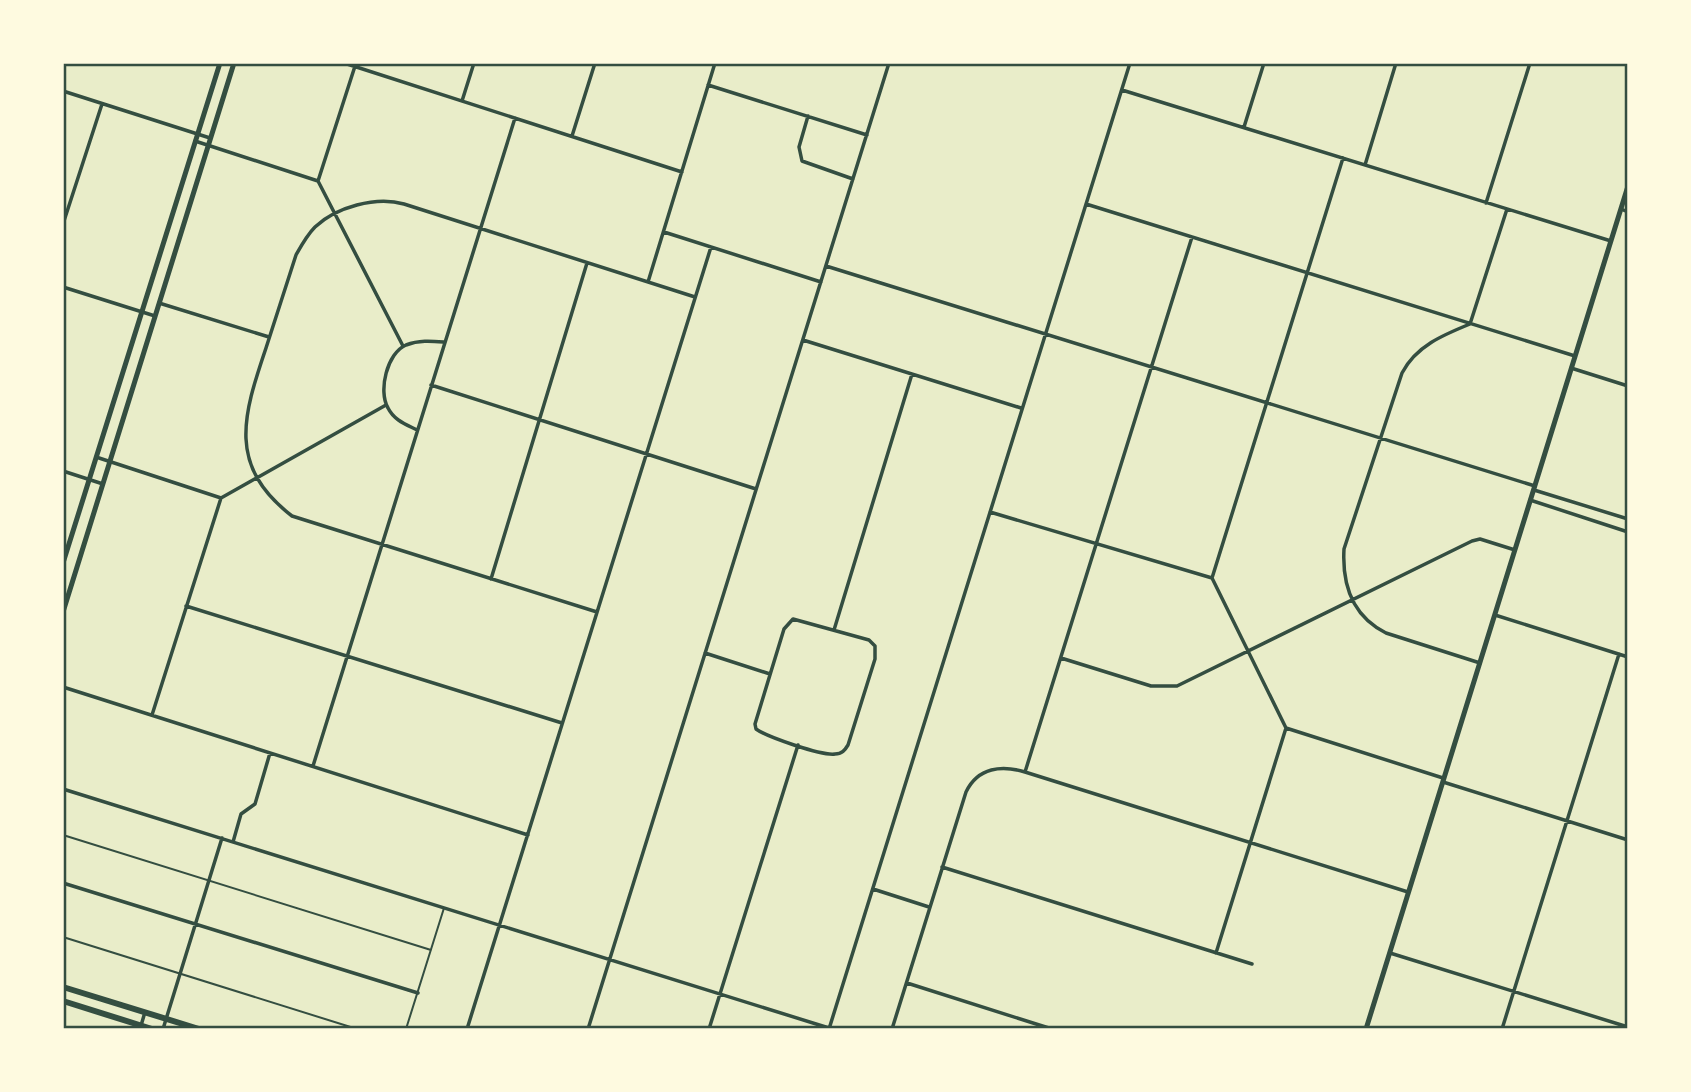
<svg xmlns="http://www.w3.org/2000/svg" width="1691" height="1092" font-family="'Open Sans',sans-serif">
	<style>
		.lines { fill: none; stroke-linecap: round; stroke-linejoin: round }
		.service { stroke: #344e41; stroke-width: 2 }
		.minor { stroke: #344e41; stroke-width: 3.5 }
		.secondary { stroke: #344e41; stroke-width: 5 }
		.primary { stroke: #344e41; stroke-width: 6 }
		.neatline { fill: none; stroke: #344e41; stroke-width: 2.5 }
	</style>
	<rect width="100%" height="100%" fill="#e9edc9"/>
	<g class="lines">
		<path class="service" d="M 63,835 L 431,950
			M 63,937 L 357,1029
			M 406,1029 L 444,908"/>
		<path class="minor" d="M 344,63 L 682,172
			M 708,85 L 867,135
			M 1122,90 L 1611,241
			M 63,91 L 210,138
			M 462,101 L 474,63
			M 808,116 L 799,147 L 802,161 L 853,179
			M 1244,127 L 1264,63
			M 572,136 L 595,63
			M 195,141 L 318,181 L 403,346
			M 1343,158 L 1212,578 L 1286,728 L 1443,778
			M 1365,165 L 1396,63
			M 318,181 L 356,63
			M 1486,203 L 1530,63
			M 1086,204 L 1575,356
			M 1621,209 L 1628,212
			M 63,224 L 102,104
			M 664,232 L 821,282
			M 826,266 L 1535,486
			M 648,282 L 715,63
			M 63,287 L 155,316
			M 159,303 L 269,337
			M 803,340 L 1021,408
			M 1571,368 L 1628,386
			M 431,385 L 756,489
			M 417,430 C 405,424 394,420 388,408 C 378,391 387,353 406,345 C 419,340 431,341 444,342
			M 96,457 L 221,498 L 386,405
			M 63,471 L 103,484
			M 1534,490 L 1628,519
			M 1530,500 L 1628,532
			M 990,512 L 1212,578
			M 491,579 L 587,263
			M 186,606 L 562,723
			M 597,612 L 292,516 C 227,466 243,416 266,348 C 276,317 286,286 296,255 C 301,246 307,235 315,227 C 336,207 376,196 404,204 L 695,297
			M 1495,615 L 1628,657
			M 793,619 L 869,640 L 875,646 L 875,659 L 848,745 C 845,750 842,754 835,754 C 822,756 767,737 756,729 L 755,724 L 784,629 Z
			M 834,630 L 912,374
			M 705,653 L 770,674
			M 1061,658 L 1151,686 L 1177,686 L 1472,541 L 1480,539 L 1515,550
			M 1480,663 L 1386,633 C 1352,616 1342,584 1344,549 L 1402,373 C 1416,346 1443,335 1470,324 L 1507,209
			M 63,687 L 528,835
			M 152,715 L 221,498
			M 313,766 L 515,118
			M 1025,772 L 1192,237
			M 1443,782 L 1628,840
			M 63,789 L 829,1028
			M 233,842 L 241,814 L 255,804 L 270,753
			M 942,867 L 1252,964
			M 63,883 L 418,993
			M 873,889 L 929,907
			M 1216,953 L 1286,728
			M 1390,953 L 1628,1027
			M 907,983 L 1052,1029
			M 140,1029 L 145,1012
			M 163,1029 L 222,838
			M 467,1029 L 711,247
			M 588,1029 L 889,63
			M 709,1029 L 798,745
			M 829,1029 L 1130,63
			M 892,1029 L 966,792 C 978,767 1002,765 1025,772 L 1408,892
			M 1502,1029 L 1619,654"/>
		<path class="secondary" d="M 63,563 L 220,63
			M 63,612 L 234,63
			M 1366,1029 L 1628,186"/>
		<path class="primary" d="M 63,987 L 199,1029
			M 63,1001 L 152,1029"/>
	</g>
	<rect width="1691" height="1092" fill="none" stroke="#fefae0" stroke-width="130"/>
	<rect x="65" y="65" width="1561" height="962" class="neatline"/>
</svg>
